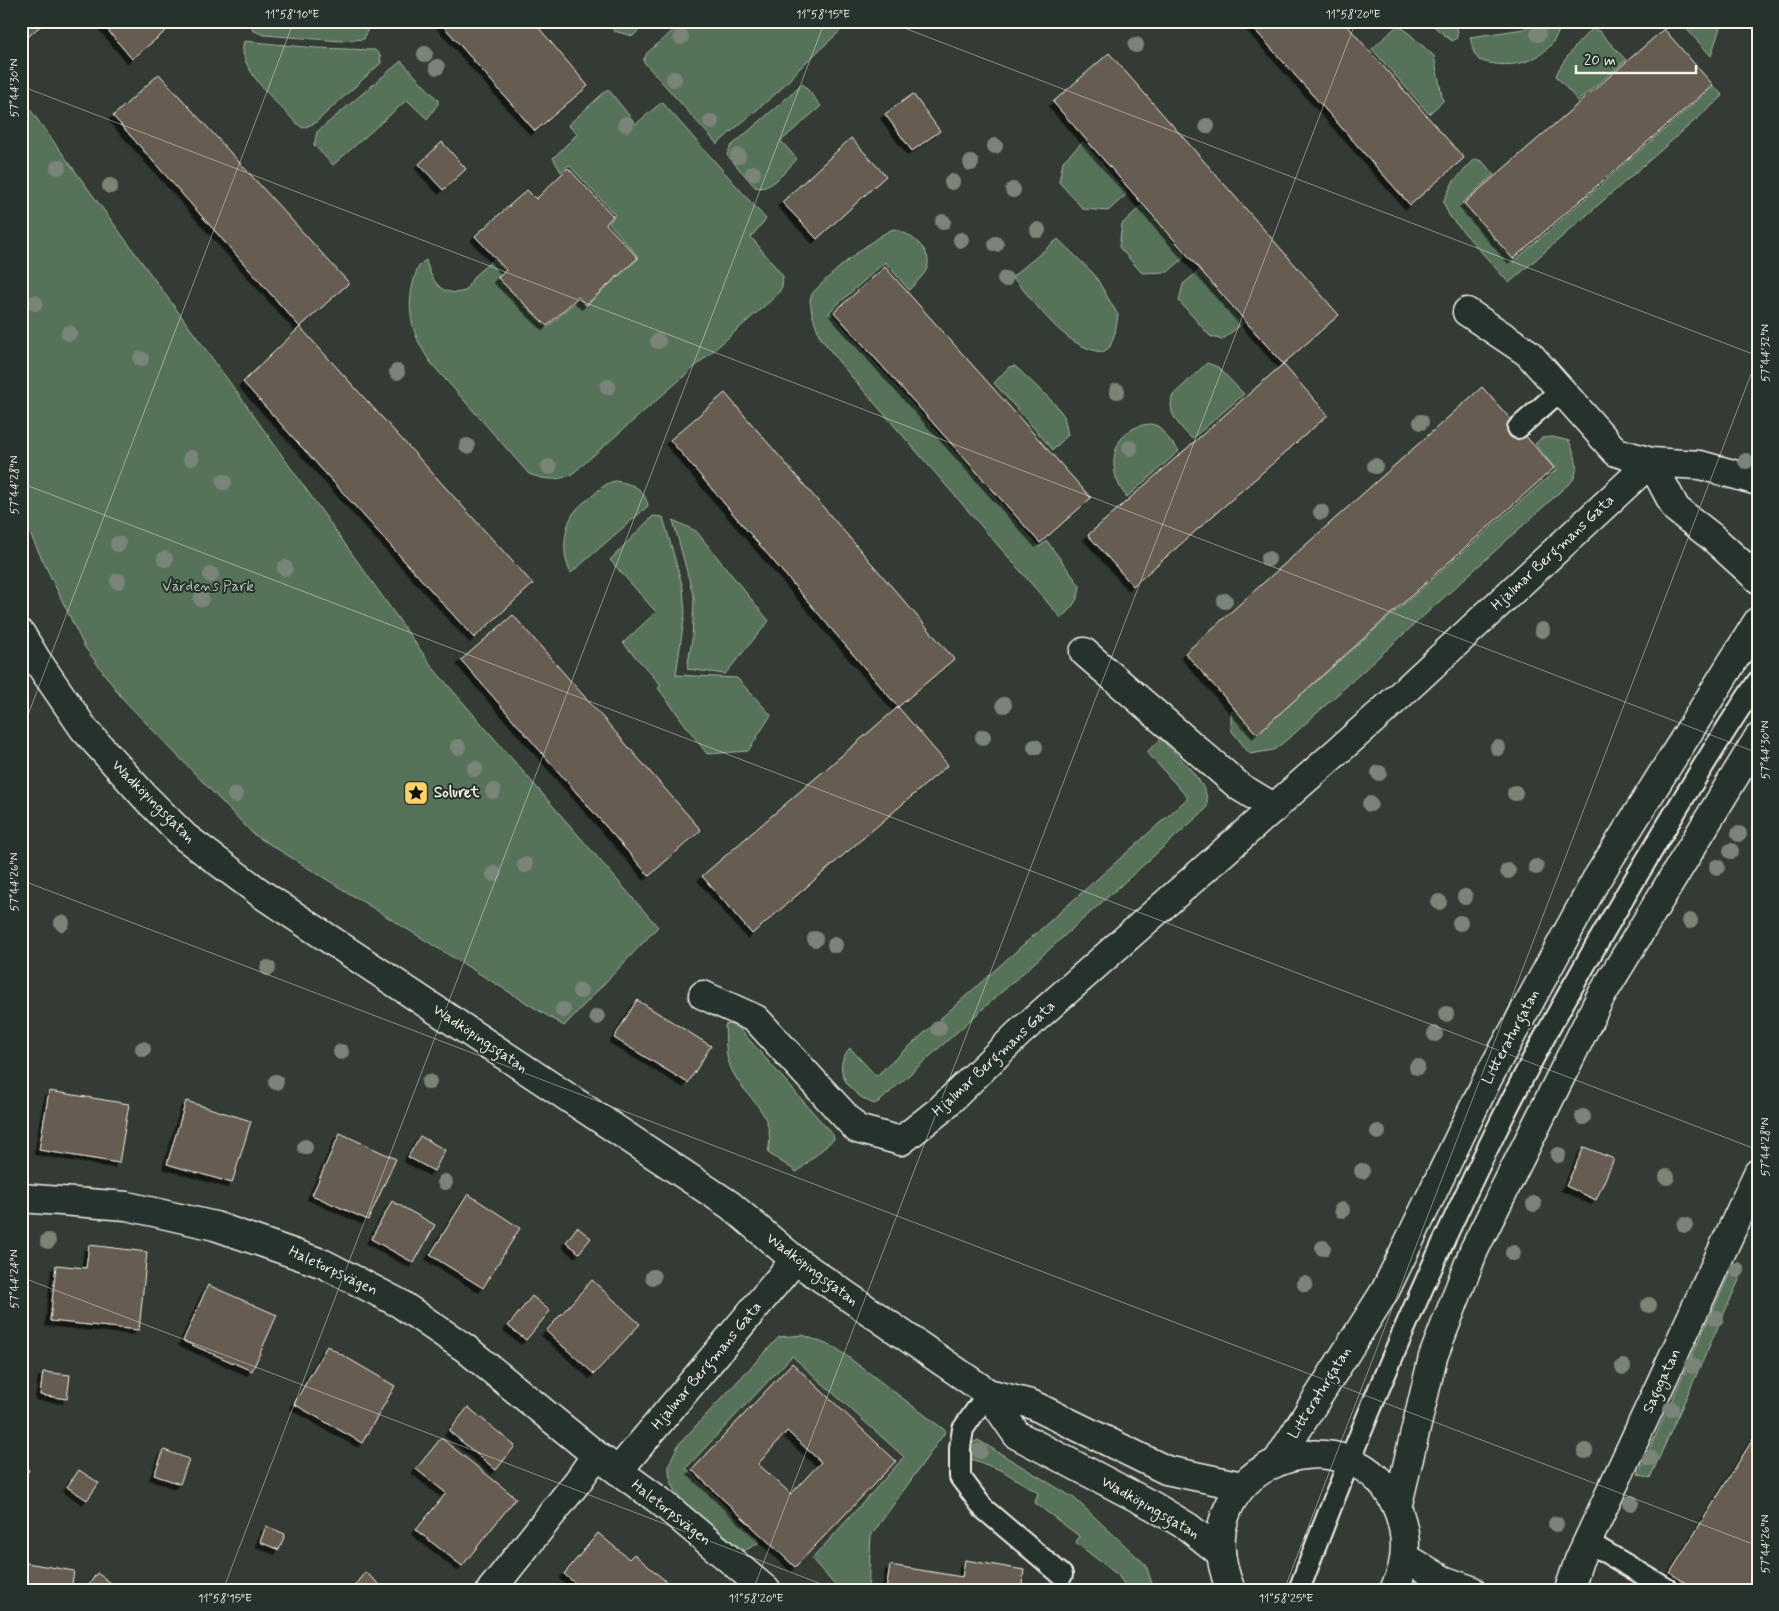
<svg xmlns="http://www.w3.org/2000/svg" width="1779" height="1611" font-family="Mynerve,sans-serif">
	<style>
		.green { fill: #56735a; stroke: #a5b2a1 }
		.building { fill: #665b51; stroke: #f4f1e8; fill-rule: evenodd; filter: url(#shadow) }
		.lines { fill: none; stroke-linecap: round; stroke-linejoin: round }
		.lane-casing { stroke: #f4f1e8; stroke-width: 24 }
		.street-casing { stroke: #f4f1e8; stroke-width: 31 }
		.secondary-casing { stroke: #f4f1e8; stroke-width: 31 }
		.lane { stroke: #26332d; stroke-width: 20 }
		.street { stroke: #26332d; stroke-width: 28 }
		.secondary { stroke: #26332d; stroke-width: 28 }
		.tree { fill: #7a8478 }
		.ticks { fill: none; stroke: #f4f1e8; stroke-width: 1; stroke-opacity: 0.45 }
		.labels { text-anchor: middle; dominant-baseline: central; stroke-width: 4; stroke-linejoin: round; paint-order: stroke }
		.street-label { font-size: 15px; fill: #f4f1e8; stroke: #26332d }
		.park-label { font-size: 15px; fill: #b5bfaf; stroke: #26332d }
		.poi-label { font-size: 15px; font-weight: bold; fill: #f4f1e8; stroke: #26332d; text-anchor: start }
		.neatline { fill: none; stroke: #f4f1e8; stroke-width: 2 }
		.ticks-label { font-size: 12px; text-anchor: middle; fill: #f4f1e8 }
	</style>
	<defs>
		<filter id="shadow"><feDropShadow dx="-4.5" dy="4.5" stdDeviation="0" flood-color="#0009"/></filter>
	</defs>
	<rect width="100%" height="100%" fill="#333b34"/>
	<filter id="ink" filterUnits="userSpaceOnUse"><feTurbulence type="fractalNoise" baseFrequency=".02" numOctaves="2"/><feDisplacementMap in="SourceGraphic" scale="10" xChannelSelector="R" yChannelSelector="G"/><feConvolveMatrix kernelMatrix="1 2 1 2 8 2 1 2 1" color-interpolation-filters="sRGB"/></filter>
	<g filter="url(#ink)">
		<path class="green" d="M 253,21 L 366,21 L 367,31 L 364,39 L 341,41 L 264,35 L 252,30 Z
			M 605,21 L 648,21 L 633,36 L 614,31 Z
			M 684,21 L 851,21 L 800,68 L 780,90 L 717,144 L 643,61 L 647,53 Z
			M 1427,21 L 1455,21 L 1458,32 L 1456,39 L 1452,41 Z
			M 1534,21 L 1561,22 C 1554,61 1512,72 1479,60 L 1474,53 L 1470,37 L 1524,29 Z
			M 1684,21 L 1722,21 L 1711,56 L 1682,24 Z
			M 1397,26 L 1404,29 L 1434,56 L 1443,101 L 1429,114 L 1372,49 Z
			M 1593,29 L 1599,31 L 1626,60 L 1578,101 L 1556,76 C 1560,64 1582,36 1593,29 Z
			M 244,41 L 316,48 L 375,50 L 380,55 L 381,63 L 315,123 L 303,128 L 295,122 C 279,104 235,67 244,41 Z
			M 401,61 L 438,100 L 438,104 L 427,119 L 407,100 L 333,165 L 314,145 L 317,132 Z
			M 803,84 L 821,106 L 781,141 L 797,159 C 787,169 770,193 755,187 L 727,155 L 730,147 Z
			M 1714,86 L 1723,96 L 1509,283 L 1450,217 L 1443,202 L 1453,182 L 1475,159 L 1482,161 L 1494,175 L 1462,203 L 1513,262 Z
			M 608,89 L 636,124 L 662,102 L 766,219 L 751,237 L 783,276 L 782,287 L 777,295 L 571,475 C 556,481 544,480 529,474 L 431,363 C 413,337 406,313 413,283 C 416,273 417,265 426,260 C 431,280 441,298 465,291 L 475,275 L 494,259 L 504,270 L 497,278 L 547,328 L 578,299 L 586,306 L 639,258 L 609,223 L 615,215 L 569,165 L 561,172 L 553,158 L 577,134 L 568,125 Z
			M 21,97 L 239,395 L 434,669 L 658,927 L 564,1026 L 253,834 L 122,698 L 84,646 L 21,515 Z
			M 1083,142 L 1127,194 L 1108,211 L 1083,209 L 1059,182 L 1063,161 Z
			M 1141,206 L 1185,257 L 1168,272 L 1142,273 L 1119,247 L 1122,224 Z
			M 894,229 C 908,232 930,248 928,264 C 927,274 915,283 909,290 L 885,262 L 829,312 L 1039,547 L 1047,541 L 1080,586 C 1079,601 1071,608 1061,618 L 839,362 L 820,337 L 812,314 L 810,300 L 812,294 C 824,279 878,233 894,229 Z
			M 1058,239 L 1094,274 L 1118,315 L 1115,333 L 1110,347 L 1103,352 C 1065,349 1037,304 1012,277 Z
			M 1199,271 L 1243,323 L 1222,340 L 1210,336 L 1179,301 L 1183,284 Z
			M 1207,363 L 1218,367 L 1244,394 L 1192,439 C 1180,426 1166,414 1173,395 Z
			M 1015,366 L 1054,403 L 1064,416 L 1068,435 L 1053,450 L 994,383 L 1009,367 Z
			M 1151,424 L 1158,426 L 1179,451 L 1127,497 C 1104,471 1111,426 1151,424 Z
			M 1553,437 L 1569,441 C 1575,454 1580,467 1573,480 L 1295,733 L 1274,750 L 1250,754 L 1231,730 L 1231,712 L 1236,710 L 1257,734 L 1556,470 L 1535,444 L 1541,438 Z
			M 615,481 C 632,484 644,487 648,506 L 571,573 C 561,556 563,524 577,509 C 581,504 587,500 592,496 C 599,490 605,483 615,481 Z
			M 653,516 L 663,517 L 683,588 L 685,613 L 676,675 L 737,678 L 771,715 L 748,751 L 707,754 L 658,688 L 661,685 L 623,643 L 656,612 L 610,560 Z
			M 673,520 L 696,531 L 769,621 L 725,674 L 687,669 L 692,639 L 694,598 Z
			M 1161,739 C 1175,754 1215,787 1206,809 L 880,1101 L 874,1104 C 851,1095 829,1070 850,1048 L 876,1076 L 1188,798 L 1147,752 Z
			M 729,1024 L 738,1027 L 833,1135 L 834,1139 L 797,1172 L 768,1153 C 778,1107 739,1098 728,1060 C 725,1050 726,1035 725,1025 Z
			M 1734,1264 L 1744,1269 L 1650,1478 L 1638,1474 Z
			M 803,1335 L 836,1348 L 946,1431 L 871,1536 L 868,1590 L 839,1590 L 812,1559 L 904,1457 L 792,1356 L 686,1468 L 760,1542 L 744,1551 C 720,1537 666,1499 669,1467 C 670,1460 675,1452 678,1445 L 779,1337 Z
			M 978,1440 L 1074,1498 L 1146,1565 L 1154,1590 L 1127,1590 L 1118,1575 L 1076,1543 L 1079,1536 L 1035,1503 L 1038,1493 L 1003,1471 L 971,1459 L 968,1450 L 972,1443 Z"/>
		<path class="building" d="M 21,21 L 46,21 L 21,43 Z
			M 100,21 L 178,21 L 132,59 Z
			M 439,21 L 533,21 L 588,86 L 535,131 Z
			M 1247,21 L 1343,21 L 1464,158 L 1410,205 Z
			M 1664,29 L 1713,85 L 1513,259 L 1464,203 Z
			M 1109,53 L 1339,315 L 1283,364 L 1053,102 Z
			M 159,74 L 349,283 L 300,327 L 113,116 Z
			M 913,94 L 940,131 L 912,151 L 885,114 Z
			M 851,138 L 886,176 L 817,239 L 782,202 Z
			M 442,142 L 466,169 L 443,190 L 419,164 Z
			M 568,168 L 613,216 L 606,224 L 638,258 L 586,305 L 578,297 L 547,326 L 498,278 L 506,270 L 475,236 L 527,190 L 536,199 Z
			M 885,267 L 1091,498 L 1040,543 L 834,312 Z
			M 300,327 L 533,584 L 474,638 L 243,382 Z
			M 1283,364 L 1328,415 L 1133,586 L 1088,535 Z
			M 1482,387 L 1554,468 L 1257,734 L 1185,653 Z
			M 725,393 L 954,659 L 898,707 L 670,440 Z
			M 513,615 L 701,830 L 649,876 L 461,660 Z
			M 898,707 L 948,765 L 752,934 L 702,876 Z
			M 637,1000 L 711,1046 L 688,1083 L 614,1038 Z
			M 49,1091 L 129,1104 L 119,1163 L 39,1150 Z
			M 186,1101 L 251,1121 L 232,1183 L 167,1164 Z
			M 340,1133 L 396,1159 L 368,1220 L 312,1195 Z
			M 420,1136 L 445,1150 L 434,1171 L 408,1157 Z
			M 1584,1147 L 1614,1159 L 1596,1200 L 1566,1186 Z
			M 468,1194 L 520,1228 L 483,1288 L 430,1255 Z
			M 392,1201 L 435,1225 L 414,1263 L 371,1239 Z
			M 577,1227 L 591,1238 L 579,1253 L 566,1242 Z
			M 89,1245 L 147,1252 L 139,1330 L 50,1321 L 56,1265 L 86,1268 Z
			M 592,1280 L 640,1324 L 594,1374 L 546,1331 Z
			M 208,1285 L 277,1315 L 252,1371 L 183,1341 Z
			M 532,1296 L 550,1311 L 526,1340 L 508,1326 Z
			M 327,1346 L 395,1386 L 362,1443 L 294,1404 Z
			M 792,1363 L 896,1461 L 795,1567 L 692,1470 ZM 787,1431 L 821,1462 L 791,1494 L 758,1464 Z
			M 43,1372 L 70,1375 L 67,1399 L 40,1395 Z
			M 468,1407 L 515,1446 L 496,1470 L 449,1431 Z
			M 1758,1431 L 1758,1577 L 1750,1590 L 1697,1590 L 1670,1573 Z
			M 441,1438 L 516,1498 L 462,1566 L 416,1530 L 446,1493 L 416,1469 Z
			M 164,1450 L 189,1459 L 180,1484 L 154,1475 Z
			M 21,1465 L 29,1470 L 21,1483 Z
			M 79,1470 L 99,1483 L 87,1500 L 67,1487 Z
			M 266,1526 L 285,1534 L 279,1550 L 260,1542 Z
			M 598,1533 L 629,1559 L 634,1554 L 676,1590 L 583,1590 L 564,1574 Z
			M 965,1560 L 1024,1570 L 1021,1590 L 886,1590 L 890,1565 L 962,1577 Z
			M 21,1562 L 74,1571 L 71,1590 L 21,1590 Z
			M 365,1572 L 386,1590 L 351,1590 Z
			M 97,1573 L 121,1590 L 85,1590 Z"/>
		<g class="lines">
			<defs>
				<path id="lane" d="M 1518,428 L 1561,390
					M 988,1393 L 963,1429 L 960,1448 L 960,1477 L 984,1509 L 1062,1575
					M 1588,1542 L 1669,1590
					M 1299,1590 C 1359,1430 1426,1272 1502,1119 C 1546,1030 1596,944 1647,859 C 1683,799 1718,739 1758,681"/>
				<path id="street" d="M 1467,312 L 1528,353 L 1616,452 L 1651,462 L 1700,465 L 1758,481
					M 1651,462 L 1676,509 L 1712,537 L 1758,579
					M 21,634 L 36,659 L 84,729 L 145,797 L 185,837 L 263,895 L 730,1205 L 795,1260 L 988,1393 L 1017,1435 L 1153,1506 L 1188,1527 L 1221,1553
					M 1084,652 L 1240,787 L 1275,808
					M 703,995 L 756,1019 L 857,1129 L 901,1141 L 940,1110 L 1018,1034 L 1382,712 L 1651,462
					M 21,1198 L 127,1206 L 215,1226 L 324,1264 L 399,1303 L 465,1348 L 596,1455 L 660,1501 L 766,1590
					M 988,1393 L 1031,1404 L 1166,1470 L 1242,1486
					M 618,1471 L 795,1260
					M 1405,1557 L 1443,1580 L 1471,1590
					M 491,1590 L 578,1481 L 596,1455
					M 1569,1590 L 1579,1560 L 1758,1173"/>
				<path id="secondary" d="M 1278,1460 L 1385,1291 L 1488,1078 L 1596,880 L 1758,621
					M 1397,1508 L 1433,1357 L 1474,1250 L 1600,998 L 1758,738
					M 1231,1590 C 1176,1461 1358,1402 1399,1513 C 1408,1539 1407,1565 1394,1590"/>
			</defs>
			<use href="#lane" class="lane-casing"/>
			<use href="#street" class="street-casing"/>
			<use href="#secondary" class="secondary-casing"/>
			<use href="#lane" class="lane"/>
			<use href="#street" class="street"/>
			<use href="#secondary" class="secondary"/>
		</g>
		<g class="tree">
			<circle cx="1538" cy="34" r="8"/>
			<circle cx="681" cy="37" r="8"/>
			<circle cx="1136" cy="45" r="8"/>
			<circle cx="425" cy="54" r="8"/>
			<circle cx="437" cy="67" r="8"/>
			<circle cx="674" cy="79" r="8"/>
			<circle cx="711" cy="122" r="8"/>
			<circle cx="626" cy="124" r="8"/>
			<circle cx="1207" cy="126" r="8"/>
			<circle cx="995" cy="146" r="8"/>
			<circle cx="738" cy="156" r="8"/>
			<circle cx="971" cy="163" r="8"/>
			<circle cx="58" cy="167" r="8"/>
			<circle cx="753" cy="173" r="8"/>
			<circle cx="952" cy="182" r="8"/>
			<circle cx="110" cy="186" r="8"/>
			<circle cx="1013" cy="190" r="8"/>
			<circle cx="943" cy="222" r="8"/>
			<circle cx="1038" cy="230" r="8"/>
			<circle cx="961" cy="240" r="8"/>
			<circle cx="996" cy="244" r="8"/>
			<circle cx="1005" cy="279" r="8"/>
			<circle cx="35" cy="303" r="8"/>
			<circle cx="69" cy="333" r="8"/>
			<circle cx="658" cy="341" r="8"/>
			<circle cx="141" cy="359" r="8"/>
			<circle cx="397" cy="372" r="8"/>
			<circle cx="608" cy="387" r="8"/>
			<circle cx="1117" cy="391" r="8"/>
			<circle cx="1421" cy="422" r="8"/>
			<circle cx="467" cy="446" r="8"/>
			<circle cx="1130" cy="448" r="8"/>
			<circle cx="191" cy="458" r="8"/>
			<circle cx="1746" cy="461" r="8"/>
			<circle cx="1375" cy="466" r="8"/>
			<circle cx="549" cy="467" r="8"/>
			<circle cx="224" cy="482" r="8"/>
			<circle cx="1321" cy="512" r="8"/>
			<circle cx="118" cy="544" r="8"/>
			<circle cx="165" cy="559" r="8"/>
			<circle cx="1268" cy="559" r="8"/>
			<circle cx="285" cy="568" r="8"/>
			<circle cx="211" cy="575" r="8"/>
			<circle cx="118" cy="581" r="8"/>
			<circle cx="201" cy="599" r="8"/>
			<circle cx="1225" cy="601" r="8"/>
			<circle cx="1542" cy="630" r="8"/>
			<circle cx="1004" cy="705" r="8"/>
			<circle cx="983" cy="737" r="8"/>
			<circle cx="458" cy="747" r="8"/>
			<circle cx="1035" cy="747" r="8"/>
			<circle cx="1498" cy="748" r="8"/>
			<circle cx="475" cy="769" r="8"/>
			<circle cx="1379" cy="773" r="8"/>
			<circle cx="493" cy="791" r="8"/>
			<circle cx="1515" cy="793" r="8"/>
			<circle cx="235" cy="795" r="8"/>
			<circle cx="1370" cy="804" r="8"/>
			<circle cx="1739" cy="834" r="8"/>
			<circle cx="1731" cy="851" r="8"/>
			<circle cx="525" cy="865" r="8"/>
			<circle cx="1536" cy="867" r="8"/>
			<circle cx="1717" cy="867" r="8"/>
			<circle cx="1508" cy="871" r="8"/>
			<circle cx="494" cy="874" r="8"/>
			<circle cx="1465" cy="897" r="8"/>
			<circle cx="1439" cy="902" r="8"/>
			<circle cx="1690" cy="921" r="8"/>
			<circle cx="62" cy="923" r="8"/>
			<circle cx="1460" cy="923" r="8"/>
			<circle cx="815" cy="939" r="8"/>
			<circle cx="835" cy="945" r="8"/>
			<circle cx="268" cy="968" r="8"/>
			<circle cx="580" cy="991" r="8"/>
			<circle cx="563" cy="1010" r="8"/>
			<circle cx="1446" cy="1014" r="8"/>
			<circle cx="597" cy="1017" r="8"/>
			<circle cx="939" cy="1028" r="8"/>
			<circle cx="1435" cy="1034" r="8"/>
			<circle cx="143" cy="1049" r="8"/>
			<circle cx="341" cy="1052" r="8"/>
			<circle cx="1417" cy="1067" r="8"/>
			<circle cx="276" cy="1082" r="8"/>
			<circle cx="429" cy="1082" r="8"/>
			<circle cx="1583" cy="1117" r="8"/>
			<circle cx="1378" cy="1132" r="8"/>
			<circle cx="305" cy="1147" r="8"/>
			<circle cx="1558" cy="1155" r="8"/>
			<circle cx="1362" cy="1171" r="8"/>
			<circle cx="1667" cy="1177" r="8"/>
			<circle cx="445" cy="1182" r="8"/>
			<circle cx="1534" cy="1204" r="8"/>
			<circle cx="1342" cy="1210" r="8"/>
			<circle cx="1685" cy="1225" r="8"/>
			<circle cx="48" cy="1241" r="8"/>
			<circle cx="1323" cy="1248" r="8"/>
			<circle cx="1513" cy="1253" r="8"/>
			<circle cx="1737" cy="1270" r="8"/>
			<circle cx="653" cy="1277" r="8"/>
			<circle cx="1305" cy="1284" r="8"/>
			<circle cx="1649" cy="1305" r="8"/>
			<circle cx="1716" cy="1318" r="8"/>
			<circle cx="1692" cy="1366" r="8"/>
			<circle cx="1623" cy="1367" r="8"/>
			<circle cx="1671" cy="1409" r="8"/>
			<circle cx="980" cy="1451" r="8"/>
			<circle cx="1585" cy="1451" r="8"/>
			<circle cx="1650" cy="1458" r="8"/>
			<circle cx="1631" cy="1503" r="8"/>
			<circle cx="1556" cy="1524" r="8"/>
		</g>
	</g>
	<path class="ticks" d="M 886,21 L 1758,356M 21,86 L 1758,753M 21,483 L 1758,1150M 21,733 L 294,21M 21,880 L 1758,1546M 21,1277 L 837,1590M 223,1590 L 825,21M 753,1590 L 1356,21M 1284,1590 L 1758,356"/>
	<defs>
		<symbol id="sight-square" viewBox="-11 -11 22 22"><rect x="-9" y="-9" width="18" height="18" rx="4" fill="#ffd166" stroke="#26332d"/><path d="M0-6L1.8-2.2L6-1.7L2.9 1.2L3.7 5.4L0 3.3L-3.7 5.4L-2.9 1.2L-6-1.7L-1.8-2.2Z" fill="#111"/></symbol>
	</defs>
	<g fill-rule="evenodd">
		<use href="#sight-square" x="402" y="779" width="28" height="28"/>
	</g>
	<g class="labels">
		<g class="street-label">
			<text transform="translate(1553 553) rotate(-43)">Hjalmar Bergmans Gata</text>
			<text transform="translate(153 802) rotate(45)">Wadköpingsgatan</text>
			<text transform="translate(1511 1037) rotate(-62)">Litteraturgatan</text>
			<text transform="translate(480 1039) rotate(34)">Wadköpingsgatan</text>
			<text transform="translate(994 1059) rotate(-43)">Hjalmar Bergmans Gata</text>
			<text transform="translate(812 1270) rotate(37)">Wadköpingsgatan</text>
			<text transform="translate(333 1271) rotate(25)">Haletorpsvägen</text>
			<text transform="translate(707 1366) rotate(-50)">Hjalmar Bergmans Gata</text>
			<text transform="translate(1662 1381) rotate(-65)">Sagogatan</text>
			<text transform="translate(1320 1393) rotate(-58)">Litteraturgatan</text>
			<text transform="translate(1150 1508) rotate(30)">Wadköpingsgatan</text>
			<text transform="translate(671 1513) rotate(38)">Haletorpsvägen</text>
		</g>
		<g class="park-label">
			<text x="208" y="587">Värdens Park</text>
		</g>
		<g class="poi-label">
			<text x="434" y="793">Soluret</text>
		</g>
	</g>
	<rect width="1779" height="1611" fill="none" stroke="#26332d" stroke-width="55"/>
	<path d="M1576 65v8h120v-8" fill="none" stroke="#f4f1e8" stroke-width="2.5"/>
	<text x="1584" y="65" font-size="15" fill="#f4f1e8" stroke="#26332d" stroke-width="4" paint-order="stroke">20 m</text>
	<rect x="28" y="28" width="1724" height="1556" class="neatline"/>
	<g class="ticks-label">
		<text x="292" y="18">11°58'10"E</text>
		<text x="823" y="18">11°58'15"E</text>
		<text x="1353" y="18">11°58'20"E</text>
		<text transform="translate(14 88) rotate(-90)" y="4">57°44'30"N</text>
		<text transform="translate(1765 353) rotate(-90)" y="4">57°44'32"N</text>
		<text transform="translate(14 485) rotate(-90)" y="4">57°44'28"N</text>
		<text transform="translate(1765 750) rotate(-90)" y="4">57°44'30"N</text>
		<text transform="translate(14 882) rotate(-90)" y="4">57°44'26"N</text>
		<text transform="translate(1765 1147) rotate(-90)" y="4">57°44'28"N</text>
		<text transform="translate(14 1279) rotate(-90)" y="4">57°44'24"N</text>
		<text transform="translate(1765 1544) rotate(-90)" y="4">57°44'26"N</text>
		<text x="225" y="1602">11°58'15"E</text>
		<text x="756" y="1602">11°58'20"E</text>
		<text x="1286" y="1602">11°58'25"E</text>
	</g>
</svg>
